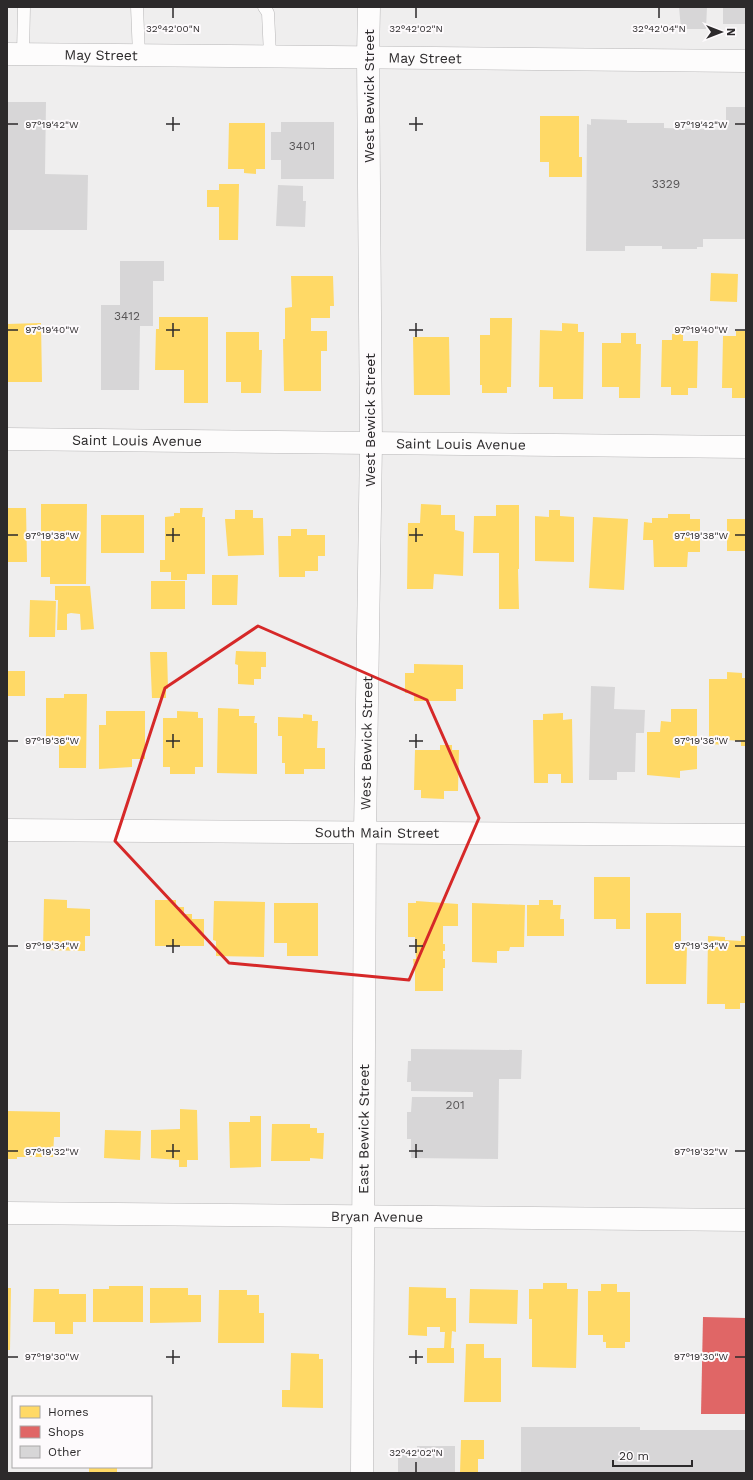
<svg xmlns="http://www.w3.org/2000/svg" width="753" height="1480" font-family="'Work Sans',sans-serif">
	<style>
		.homes { fill: #ffd966 }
		.shops { fill: #e06666 }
		.building { fill: #d7d6d7 }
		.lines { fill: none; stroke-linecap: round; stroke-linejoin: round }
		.service-casing { stroke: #b8b7b8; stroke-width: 13 }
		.minor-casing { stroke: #b8b7b8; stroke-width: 23 }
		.service { stroke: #fdfcfc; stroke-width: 12 }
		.minor { stroke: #fdfcfc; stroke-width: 22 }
		.marked { fill: none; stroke: #d62828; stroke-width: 3; stroke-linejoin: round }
		.ticks { fill: none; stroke: #2c2a2b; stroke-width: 1.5 }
		.labels { text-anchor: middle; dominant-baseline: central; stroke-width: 4; stroke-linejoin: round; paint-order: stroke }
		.number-label { font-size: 12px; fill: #575556 }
		.street-label { font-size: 14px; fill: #2c2a2b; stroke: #fdfafc }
		.ticks-label { font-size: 10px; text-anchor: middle; fill: #2c2a2b; stroke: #fdfafc; stroke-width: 4; stroke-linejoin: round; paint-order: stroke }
	</style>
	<rect width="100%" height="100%" fill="#efeeee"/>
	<path class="homes" d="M 540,116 L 579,116 L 579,157 L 582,157 L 582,177 L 549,177 L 549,162 L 540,162 Z
		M 229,123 L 265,123 L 265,169 L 256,169 L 256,174 L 244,173 L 244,169 L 228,169 Z
		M 219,184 L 239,184 L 238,240 L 219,240 L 219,207 L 207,207 L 207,190 L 219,190 Z
		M 711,273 L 738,274 L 737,302 L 710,301 Z
		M 291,276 L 333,276 L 334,306 L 330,306 L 330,318 L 311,318 L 311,331 L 327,331 L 327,351 L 321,351 L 321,391 L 284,391 L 283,339 L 285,339 L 285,308 L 292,307 Z
		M 159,317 L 208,317 L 208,403 L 184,403 L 184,370 L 155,370 L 156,329 L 159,329 Z
		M 490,318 L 512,318 L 511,387 L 507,387 L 507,393 L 482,393 L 482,385 L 480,385 L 480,335 L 490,335 Z
		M 41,323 L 42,382 L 7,382 L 7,324 Z
		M 562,323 L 578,324 L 578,332 L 584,332 L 583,399 L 553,399 L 553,387 L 539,387 L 540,330 L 562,331 Z
		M 736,331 L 746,331 L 746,398 L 732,398 L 732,388 L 722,388 L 723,336 L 736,336 Z
		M 226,332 L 259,332 L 259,350 L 262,350 L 261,393 L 241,393 L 241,382 L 226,382 Z
		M 621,333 L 636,333 L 636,344 L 641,344 L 640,398 L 619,398 L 619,387 L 602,387 L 602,343 L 621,343 Z
		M 672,334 L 683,334 L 683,341 L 698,341 L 697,388 L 688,388 L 688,395 L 671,395 L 671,387 L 661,387 L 662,340 L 672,340 Z
		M 413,337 L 449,337 L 450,395 L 414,395 Z
		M 41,504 L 87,504 L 86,584 L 50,584 L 50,577 L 41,577 Z
		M 421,504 L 441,505 L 441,515 L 455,515 L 455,530 L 464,532 L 463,576 L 434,574 L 433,589 L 407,589 L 408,523 L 420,523 Z
		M 496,505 L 519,505 L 519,569 L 518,569 L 519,609 L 499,609 L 499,553 L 473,553 L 474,516 L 496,516 Z
		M 7,508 L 26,508 L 27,562 L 7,562 Z
		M 180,508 L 203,508 L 202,517 L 205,517 L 205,574 L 187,574 L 187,580 L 171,580 L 171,572 L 160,572 L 160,560 L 165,560 L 165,517 L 174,516 L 174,513 L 180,513 Z
		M 235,510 L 253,510 L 253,518 L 263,518 L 264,555 L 228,556 L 225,519 L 235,519 Z
		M 549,510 L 560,510 L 560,516 L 574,517 L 574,562 L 535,561 L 535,516 L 549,517 Z
		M 668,514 L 690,514 L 690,519 L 700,519 L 700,552 L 688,552 L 687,567 L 654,567 L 653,540 L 643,540 L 644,522 L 652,523 L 652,518 L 668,518 Z
		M 101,515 L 144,515 L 144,553 L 101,553 Z
		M 593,517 L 628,519 L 624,590 L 589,588 Z
		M 727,519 L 746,519 L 746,551 L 727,551 Z
		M 291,529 L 307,529 L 307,535 L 325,535 L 325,556 L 318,556 L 318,571 L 305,571 L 305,577 L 279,577 L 278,536 L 291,536 Z
		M 212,575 L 238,575 L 237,605 L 212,605 Z
		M 151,581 L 185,581 L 185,609 L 151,609 Z
		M 55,586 L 90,586 L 94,629 L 81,630 L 80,614 L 71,613 L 67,614 L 67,630 L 57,630 L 58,600 L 55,600 Z
		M 30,600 L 56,601 L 55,637 L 29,637 Z
		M 236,651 L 266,652 L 266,667 L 261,667 L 261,679 L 254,679 L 254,685 L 238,684 L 238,665 L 235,664 Z
		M 150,652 L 167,652 L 168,689 L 166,689 L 166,698 L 152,698 Z
		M 414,664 L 463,665 L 463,689 L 456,689 L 456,701 L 414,701 L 414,693 L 405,693 L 405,673 L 414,673 Z
		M 7,671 L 25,671 L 25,696 L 7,696 Z
		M 727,672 L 742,673 L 742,678 L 746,678 L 746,746 L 741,746 L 741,741 L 727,740 L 727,745 L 709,744 L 709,679 L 727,679 Z
		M 64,694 L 87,694 L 86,768 L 59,768 L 59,744 L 46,744 L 46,698 L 64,698 Z
		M 218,708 L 239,709 L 239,716 L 255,716 L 254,723 L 257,723 L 257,774 L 217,773 Z
		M 671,709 L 697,709 L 697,769 L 680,771 L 680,778 L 647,775 L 647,732 L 660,732 L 661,721 L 671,722 Z
		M 106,711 L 145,711 L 145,759 L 132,759 L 132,767 L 99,769 L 99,725 L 106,725 Z
		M 177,711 L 198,712 L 198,718 L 203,718 L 203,767 L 195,767 L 195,774 L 170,774 L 170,767 L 163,767 L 163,718 L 177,718 Z
		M 563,713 L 563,720 L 572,719 L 573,783 L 561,783 L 561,774 L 548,774 L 548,783 L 534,783 L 533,720 L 543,720 L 543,714 Z
		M 303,714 L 312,715 L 312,721 L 318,721 L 317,748 L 325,748 L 325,769 L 304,769 L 304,774 L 285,774 L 285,763 L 282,763 L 282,736 L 278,736 L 278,717 L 303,718 Z
		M 440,745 L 452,745 L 452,750 L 459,750 L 458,791 L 444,791 L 444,799 L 421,798 L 421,790 L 414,790 L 415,750 L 440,750 Z
		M 594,877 L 630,877 L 630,929 L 616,929 L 616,919 L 594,919 Z
		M 44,899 L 67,900 L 67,908 L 90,909 L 90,936 L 85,936 L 85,951 L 43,950 Z
		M 155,900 L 176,900 L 176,907 L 184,907 L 184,914 L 192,914 L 192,919 L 204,919 L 204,946 L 155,946 Z
		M 539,900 L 553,900 L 553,905 L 561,905 L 560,919 L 564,919 L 564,936 L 527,936 L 527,905 L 539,905 Z
		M 214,901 L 265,902 L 264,957 L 216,956 L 216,941 L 213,940 Z
		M 416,901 L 458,904 L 458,926 L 443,926 L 443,944 L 445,944 L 445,951 L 443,951 L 443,959 L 445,959 L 445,968 L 443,968 L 443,991 L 415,991 L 415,967 L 414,967 L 413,959 L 416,959 L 415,937 L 408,937 L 408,903 L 416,903 Z
		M 274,903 L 318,903 L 318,956 L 287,956 L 287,943 L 274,943 Z
		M 472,903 L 525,905 L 524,947 L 510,947 L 509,951 L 497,951 L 497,963 L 472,962 Z
		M 646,913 L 681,913 L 681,946 L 687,946 L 686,984 L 646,984 Z
		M 708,936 L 725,937 L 725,940 L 741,941 L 741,936 L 746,936 L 746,1003 L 740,1003 L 740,1009 L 725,1009 L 725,1004 L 707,1004 Z
		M 180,1109 L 197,1110 L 198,1160 L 187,1160 L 187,1167 L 179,1167 L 179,1160 L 151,1158 L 151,1130 L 180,1129 Z
		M 7,1111 L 60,1112 L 60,1137 L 54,1137 L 53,1157 L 17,1157 L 17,1159 L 7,1159 Z
		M 250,1116 L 261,1116 L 261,1167 L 230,1168 L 229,1122 L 250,1122 Z
		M 272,1124 L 310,1124 L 310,1128 L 317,1128 L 317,1133 L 324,1133 L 323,1159 L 310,1158 L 310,1161 L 271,1161 Z
		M 105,1130 L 141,1131 L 140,1160 L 104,1158 Z
		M 543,1283 L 567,1283 L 567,1289 L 578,1289 L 576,1368 L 532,1367 L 532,1319 L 529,1319 L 529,1289 L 543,1289 Z
		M 601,1284 L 617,1284 L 617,1292 L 630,1292 L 630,1342 L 625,1342 L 625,1348 L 606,1348 L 606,1342 L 603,1342 L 603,1335 L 588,1335 L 588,1291 L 601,1291 Z
		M 109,1286 L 143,1286 L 143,1322 L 93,1322 L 93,1289 L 109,1289 Z
		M 409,1287 L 446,1288 L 446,1298 L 456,1298 L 456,1332 L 452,1331 L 451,1348 L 454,1348 L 454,1363 L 427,1363 L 427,1348 L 444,1348 L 445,1332 L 440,1332 L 440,1327 L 427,1327 L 427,1336 L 408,1335 Z
		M 7,1288 L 11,1288 L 10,1350 L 7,1350 Z
		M 150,1288 L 188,1288 L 188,1295 L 201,1295 L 201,1322 L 150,1323 Z
		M 34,1289 L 59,1289 L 59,1294 L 86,1294 L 86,1322 L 73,1322 L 73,1334 L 55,1334 L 55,1322 L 33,1322 Z
		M 470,1289 L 518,1290 L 517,1324 L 469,1323 Z
		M 219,1290 L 247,1290 L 247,1295 L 259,1295 L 259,1313 L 264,1313 L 264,1343 L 218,1343 Z
		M 466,1344 L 484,1344 L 484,1358 L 501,1358 L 501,1402 L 464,1402 Z
		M 291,1353 L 319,1354 L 319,1359 L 323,1359 L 323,1408 L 282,1407 L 282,1390 L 290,1390 Z
		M 461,1440 L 484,1440 L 484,1459 L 478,1459 L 478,1473 L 460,1473 Z
		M 89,1467 L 117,1467 L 117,1473 L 89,1473 Z"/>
	<path class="shops" d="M 703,1317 L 746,1318 L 746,1414 L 701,1414 Z"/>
	<path class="building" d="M 679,7 L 707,7 L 706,29 L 681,29 Z
		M 723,7 L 746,7 L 746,24 L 723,24 Z
		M 7,102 L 46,102 L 45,174 L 88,175 L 87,230 L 7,230 Z
		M 726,107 L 746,107 L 746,239 L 703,239 L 703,247 L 697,247 L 697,249 L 662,249 L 662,246 L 625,246 L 625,251 L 586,251 L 587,124 L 591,125 L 591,119 L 627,120 L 627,123 L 664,123 L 664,128 L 726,130 Z
		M 281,122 L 334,122 L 334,179 L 281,179 L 281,160 L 271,160 L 271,132 L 281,132 Z
		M 278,185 L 303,186 L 303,201 L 306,201 L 305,227 L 276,226 Z
		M 120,261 L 164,261 L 164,281 L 153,281 L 153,326 L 140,326 L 139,390 L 101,390 L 101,305 L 120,305 Z
		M 591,686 L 615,687 L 614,709 L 645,710 L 644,733 L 636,733 L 635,772 L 617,772 L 617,780 L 589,780 Z
		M 411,1049 L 522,1050 L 521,1079 L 499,1079 L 498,1159 L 411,1158 L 411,1139 L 407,1139 L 407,1112 L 411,1112 L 412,1097 L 473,1097 L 473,1092 L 411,1091 L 411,1082 L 407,1082 L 408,1061 L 411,1061 Z
		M 521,1427 L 640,1427 L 640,1430 L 746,1430 L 746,1473 L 521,1473 Z
		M 417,1446 L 455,1446 L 455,1473 L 398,1473 L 398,1449 L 417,1449 Z"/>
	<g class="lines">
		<defs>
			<path id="service" d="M 137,7 L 139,55
				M 264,7 L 268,13 L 270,55
				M 23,54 L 24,7"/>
			<g id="minor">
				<path id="s1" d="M 7,54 L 746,61"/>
				<path id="s2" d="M 7,439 L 746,447"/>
				<path id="s3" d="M 7,830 L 746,835"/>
				<path id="s4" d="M 7,1213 L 746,1220"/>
				<path id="s5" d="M 362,1473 L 365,832 L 371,443 L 368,56 L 369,7"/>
			</g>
		</defs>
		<use href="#service" class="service-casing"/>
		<use href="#minor" class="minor-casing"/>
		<use href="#service" class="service"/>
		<use href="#minor" class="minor"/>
	</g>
	<path class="marked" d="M 258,626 L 427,700 L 479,818 L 409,980 L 229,963 L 115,841 L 165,688 Z"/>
	<path class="ticks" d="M 173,8 L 173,18M 416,8 L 416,18M 659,8 L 659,18M 173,117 L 173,131M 416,117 L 416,131M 8,124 L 18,124M 166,124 L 180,124M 409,124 L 423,124M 735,124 L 745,124M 173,323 L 173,337M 416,323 L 416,337M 8,330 L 18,330M 166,330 L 180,330M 409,330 L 423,330M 735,330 L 745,330M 173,528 L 173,542M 416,528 L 416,542M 8,535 L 18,535M 166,535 L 180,535M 409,535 L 423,535M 735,535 L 745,535M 173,734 L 173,748M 416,734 L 416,748M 8,741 L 18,741M 166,741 L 180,741M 409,741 L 423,741M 735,741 L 745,741M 173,939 L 173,953M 416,939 L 416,953M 8,946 L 18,946M 166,946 L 180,946M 409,946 L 423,946M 735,946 L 745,946M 173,1144 L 173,1158M 416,1144 L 416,1158M 8,1151 L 18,1151M 166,1151 L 180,1151M 409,1151 L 423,1151M 735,1151 L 745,1151M 173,1350 L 173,1364M 416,1350 L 416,1364M 8,1357 L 18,1357M 166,1357 L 180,1357M 409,1357 L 423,1357M 735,1357 L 745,1357M 416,1462 L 416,1472"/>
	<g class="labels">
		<g class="number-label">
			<text x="302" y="146">3401</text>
			<text x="666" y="184">3329</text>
			<text x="127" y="316">3412</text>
			<text x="455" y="1105">201</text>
		</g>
		<g class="street-label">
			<text stroke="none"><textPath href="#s1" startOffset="94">May Street</textPath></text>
			<text stroke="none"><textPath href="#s1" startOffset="418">May Street</textPath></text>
			<text transform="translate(369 96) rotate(-90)">West Bewick Street</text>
			<text transform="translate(370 420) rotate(-90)">West Bewick Street</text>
			<text stroke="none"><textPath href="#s2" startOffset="130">Saint Louis Avenue</textPath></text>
			<text stroke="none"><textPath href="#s2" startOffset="454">Saint Louis Avenue</textPath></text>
			<text stroke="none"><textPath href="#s5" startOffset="730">West Bewick Street</textPath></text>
			<text stroke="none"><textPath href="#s3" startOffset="370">South Main Street</textPath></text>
			<text stroke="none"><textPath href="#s5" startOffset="344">East Bewick Street</textPath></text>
			<text stroke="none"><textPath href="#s4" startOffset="370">Bryan Avenue</textPath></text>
		</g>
	</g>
	<g class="ticks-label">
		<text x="173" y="32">32°42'00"N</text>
		<text x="416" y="32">32°42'02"N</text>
		<text x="659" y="32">32°42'04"N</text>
		<text x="701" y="128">97°19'42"W</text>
		<text x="52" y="128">97°19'42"W</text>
		<text x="701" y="333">97°19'40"W</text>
		<text x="52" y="333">97°19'40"W</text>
		<text x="701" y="539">97°19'38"W</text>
		<text x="52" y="539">97°19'38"W</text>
		<text x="701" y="744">97°19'36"W</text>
		<text x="52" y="744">97°19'36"W</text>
		<text x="701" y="949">97°19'34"W</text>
		<text x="52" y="949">97°19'34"W</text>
		<text x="52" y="1155">97°19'32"W</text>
		<text x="701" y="1155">97°19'32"W</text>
		<text x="52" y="1360">97°19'30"W</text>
		<text x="701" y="1360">97°19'30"W</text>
		<text x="416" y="1456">32°42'02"N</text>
	</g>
	<rect width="753" height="1480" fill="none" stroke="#2c2a2b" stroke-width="16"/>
	<rect x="12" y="1396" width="140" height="72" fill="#fdfafc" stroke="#a9a7a8"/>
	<rect x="20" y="1406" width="20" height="12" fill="#ffd966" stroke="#a9a7a8"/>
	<text x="48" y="1416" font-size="12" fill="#2c2a2b">Homes</text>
	<rect x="20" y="1426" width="20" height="12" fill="#e06666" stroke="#a9a7a8"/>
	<text x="48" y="1436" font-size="12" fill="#2c2a2b">Shops</text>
	<rect x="20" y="1446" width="20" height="12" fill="#d7d6d7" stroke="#a9a7a8"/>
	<text x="48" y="1456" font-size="12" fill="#2c2a2b">Other</text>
	<g transform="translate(721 32) rotate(90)" stroke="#fdfafc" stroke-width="3" paint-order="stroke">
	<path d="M0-3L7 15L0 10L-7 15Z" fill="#2c2a2b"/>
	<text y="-6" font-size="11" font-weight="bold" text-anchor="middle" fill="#2c2a2b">N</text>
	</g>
	<path d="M613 1460v6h79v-6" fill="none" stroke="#2c2a2b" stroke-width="2"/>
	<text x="619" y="1460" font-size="12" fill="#2c2a2b" stroke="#fdfafc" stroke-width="3" paint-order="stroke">20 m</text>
</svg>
